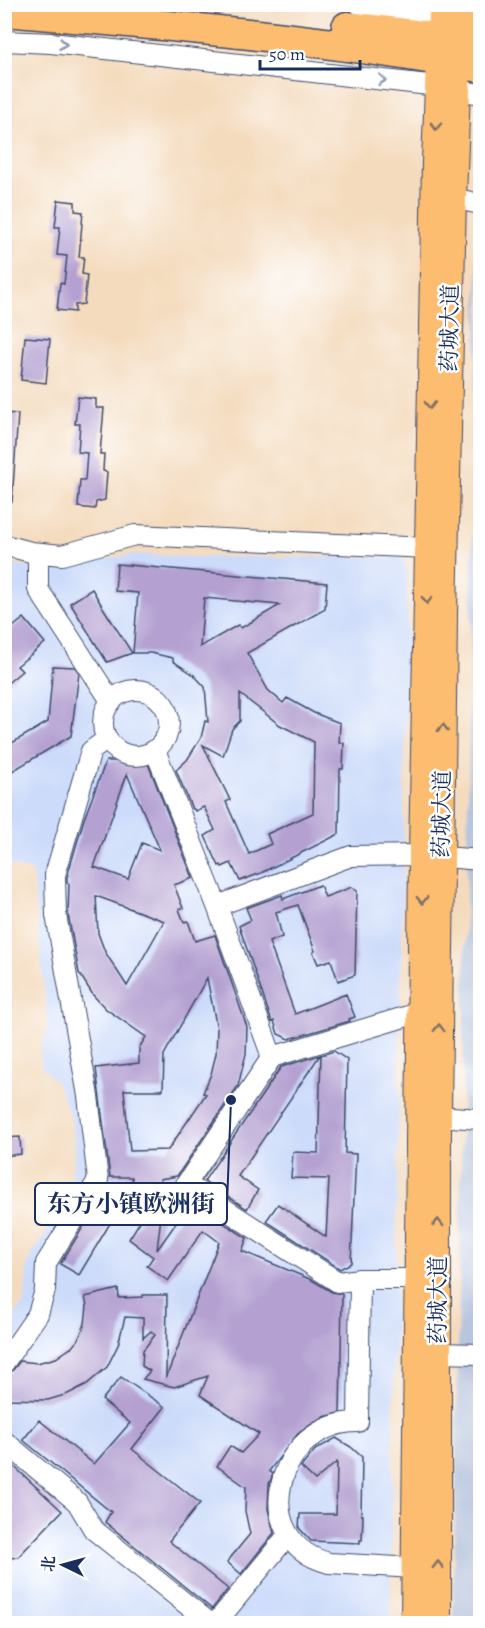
<svg xmlns="http://www.w3.org/2000/svg" width="485" height="1628" font-family="Alegreya,'Noto Serif SC',serif">
	<style>
		.built { fill: #ccdbfa }
		.industrial { fill: #b8c5de }
		.building { fill: #b4a0d1; fill-rule: evenodd }
		.lines { fill: none; stroke-linecap: round; stroke-linejoin: round }
		.minor-casing { stroke: #3c496c; stroke-width: 22 }
		.major-casing { stroke: #3c496c; stroke-width: 28 }
		.highway-casing { stroke: #3c496c; stroke-width: 33 }
		.minor { stroke: #fff; stroke-width: 20 }
		.major { stroke: #fcbd6f; stroke-width: 26 }
		.highway { stroke: #fcbd6f; stroke-width: 30 }
		.oneway { stroke: #8d97ae }
		.oneway2 { stroke: #806f66 }
		.labels { text-anchor: middle; dominant-baseline: central; stroke-width: 5; stroke-linejoin: round; paint-order: stroke }
		.street-label { font-size: 22px; fill: #1b2f5e; stroke: #fff }
		.leader { fill: none; stroke: #1b2f5e; stroke-width: 2 }
		.callout-dot { fill: #1b2f5e; stroke: #fff; stroke-width: 2 }
		.callout { fill: #fff; stroke: #1b2f5e; stroke-width: 2 }
		.callout-label { font-size: 24px; text-anchor: middle; font-weight: bold; fill: #1b2f5e }
	</style>
	<rect width="100%" height="100%" fill="#fff"/>
	<filter id="ink" filterUnits="userSpaceOnUse"><feTurbulence type="fractalNoise" baseFrequency=".0167" numOctaves="2"/><feDisplacementMap in="SourceGraphic" scale="12" xChannelSelector="R" yChannelSelector="G"/><feConvolveMatrix kernelMatrix="1 2 1 2 8 2 1 2 1" color-interpolation-filters="sRGB"/></filter>
	<filter id="wash" filterUnits="userSpaceOnUse"><feTurbulence type="fractalNoise" baseFrequency=".008" numOctaves="4" result="noise"/><feDisplacementMap in="SourceGraphic" scale="24" xChannelSelector="R" yChannelSelector="G"/><feGaussianBlur stdDeviation="1.35" result="paint"/><feColorMatrix in="noise" values="0 0 0 0 0 0 0 0 0 0 0 0 0 0 0 0 0 1.4 0 .05"/><feComposite in="paint" operator="in"/></filter>
	<g filter="url(#wash)">
		<rect width="100%" height="100%" fill="#f4dbbe"/>
		<path class="built" d="M 134,554 L 197,557 L 403,557 L 408,571 L 390,1623 L 5,1623 L 5,1330 L 25,1300 L 27,1266 L 33,1251 L 58,1217 L 69,1197 L 75,1146 L 70,1115 L 57,1084 L 41,1066 L 40,1053 L 48,1025 L 32,871 L 5,864 L 4,566 L 18,565 L 49,568 Z"/>
		<path class="industrial" d="M 480,233 L 480,1623 L 453,1624 L 478,245 Z"/>
		<g id="blocks">
			<path class="building" d="M 58,200 L 75,202 L 75,211 L 83,212 L 79,257 L 84,257 L 82,274 L 87,275 L 84,304 L 75,305 L 75,312 L 57,310 L 60,283 L 64,284 L 67,256 L 57,255 L 60,227 L 55,227 Z
				M 25,337 L 50,339 L 46,383 L 21,380 Z
				M 78,397 L 96,399 L 96,408 L 104,408 L 100,454 L 104,454 L 103,471 L 107,472 L 105,500 L 96,502 L 95,509 L 78,507 L 80,480 L 85,480 L 87,453 L 78,452 L 80,424 L 75,424 Z
				M 4,413 L 18,414 L 12,502 L 4,502 Z
				M 117,564 L 327,583 L 325,609 L 247,653 L 268,690 L 283,703 L 287,698 L 314,713 L 340,723 L 339,743 L 344,743 L 343,769 L 340,769 L 339,834 L 261,873 L 240,881 L 231,863 L 222,867 L 221,865 L 219,866 L 205,836 L 215,830 L 204,807 L 195,811 L 194,809 L 192,809 L 176,770 L 187,760 L 201,738 L 205,721 L 208,722 L 205,687 L 194,675 L 173,661 L 173,658 L 151,653 L 133,653 L 138,593 L 115,591 ZM 204,598 L 280,605 L 241,628 L 238,625 L 200,647 ZM 240,694 L 280,725 L 314,742 L 313,813 L 267,834 L 271,844 L 249,854 L 226,802 L 230,800 L 203,745 L 223,756 L 232,729 L 240,721 Z
				M 92,589 L 102,606 L 132,653 L 107,662 L 70,603 Z
				M 24,618 L 45,643 L 17,666 L 22,671 L 4,686 L 4,634 Z
				M 53,666 L 75,667 L 79,673 L 71,736 L 4,776 L 4,730 L 12,743 L 48,722 Z
				M 118,759 L 147,761 L 193,878 L 174,885 L 183,908 L 179,909 L 184,922 L 188,921 L 195,941 L 215,935 L 247,1027 L 246,1054 L 238,1086 L 177,1176 L 160,1179 L 160,1199 L 163,1200 L 157,1250 L 191,1202 L 247,1238 L 242,1251 L 312,1280 L 332,1292 L 342,1294 L 340,1413 L 324,1417 L 300,1431 L 269,1471 L 273,1474 L 269,1484 L 268,1509 L 274,1533 L 241,1574 L 227,1562 L 250,1534 L 245,1511 L 246,1487 L 217,1466 L 230,1446 L 241,1453 L 259,1434 L 200,1395 L 208,1376 L 174,1387 L 143,1379 L 150,1371 L 142,1366 L 143,1350 L 155,1335 L 151,1331 L 143,1338 L 143,1318 L 125,1317 L 118,1345 L 107,1367 L 87,1384 L 68,1394 L 48,1400 L 4,1399 L 4,1377 L 13,1370 L 20,1361 L 37,1363 L 56,1358 L 72,1347 L 78,1340 L 85,1324 L 87,1306 L 85,1297 L 118,1289 L 119,1298 L 143,1297 L 143,1295 L 167,1295 L 166,1378 L 219,1242 L 203,1230 L 168,1281 L 147,1266 L 153,1257 L 129,1239 L 141,1220 L 112,1220 L 79,1275 L 60,1264 L 103,1195 L 112,1195 L 112,1198 L 132,1198 L 132,1177 L 110,1177 L 96,1068 L 139,1063 L 139,1048 L 146,1037 L 106,1009 L 93,995 L 79,973 L 68,914 L 69,884 L 67,883 L 67,877 L 84,819 L 106,761 L 117,761 ZM 127,774 L 160,850 L 142,843 L 128,879 L 94,867 ZM 96,896 L 164,921 L 127,986 L 105,952 L 98,933 ZM 207,978 L 217,1029 L 216,1054 L 211,1074 L 203,1093 L 206,1094 L 168,1150 L 130,1151 L 124,1090 L 163,1090 L 164,1055 Z
				M 320,885 L 325,897 L 352,887 L 357,891 L 355,975 L 338,981 L 331,960 L 318,964 L 313,952 L 315,951 L 298,905 L 276,912 L 282,937 L 269,942 L 295,1014 L 346,994 L 355,1017 L 349,1019 L 350,1021 L 289,1039 L 278,1034 L 274,1021 L 272,1022 L 239,926 L 251,920 L 246,908 L 282,895 L 283,899 Z
				M 334,1051 L 347,1060 L 345,1153 L 356,1154 L 351,1263 L 340,1269 L 266,1221 L 278,1204 L 326,1237 L 329,1179 L 291,1178 L 293,1152 L 318,1153 L 321,1055 Z
				M 320,1055 L 238,1176 L 258,1190 L 247,1209 L 204,1181 L 281,1067 Z
				M 20,1137 L 21,1154 L 4,1156 L 4,1138 Z
				M 121,1377 L 165,1407 L 132,1449 L 200,1503 L 169,1541 L 228,1589 L 212,1609 L 105,1522 L 111,1512 L 23,1440 L 39,1420 L 94,1464 L 130,1423 L 102,1400 Z
				M 336,1438 L 351,1447 L 362,1457 L 361,1515 L 363,1515 L 362,1540 L 360,1540 L 360,1543 L 311,1541 L 299,1528 L 300,1514 L 336,1514 L 337,1462 L 315,1480 L 301,1467 L 315,1450 Z
				M 4,1457 L 62,1511 L 18,1557 L 4,1559 Z"/>
		</g>
	</g>
	<g filter="url(#ink)">
		<use href="#blocks" fill-opacity="0" stroke="#3c496c" stroke-width="1.5"/>
		<g class="lines">
			<defs>
				<path id="minor" d="M 359,4 L 480,20
					M 4,41 L 51,43 L 438,86 L 480,94
					M 439,195 L 480,204
					M 4,545 L 31,552 L 62,555 L 135,535 L 428,548
					M 38,553 L 38,589 L 111,701
					M103 723a33 33 0 1 1 66 0a33 33 0 1 1-66 0Z
					M 155,750 L 217,906 L 272,1057
					M 217,906 L 351,856 L 422,855 L 480,860
					M 438,1116 L 480,1119
					M 360,1279 L 338,1282 L 186,1184 L 272,1057 L 421,1012
					M 438,1353 L 480,1354
					M 4,1363 L 38,1314 L 45,1290 L 46,1263 L 98,1180 L 88,1096 L 56,915 L 55,875 L 91,751 L 107,739
					M 4,1441 L 77,1502 L 94,1530 L 211,1624
					M 414,1568 L 329,1563 C 246,1542 275,1422 358,1422 L 360,1279 L 418,1279
					M 215,1624 L 288,1535"/>
				<path id="major" d="M 414,1624 L 422,855 L 428,548 L 435,162 L 440,38 L 443,4
					M 438,1624 L 438,1116 L 444,616 L 453,198 L 458,63 L 466,4"/>
				<path id="highway" d="M 4,11 C 163,25 323,38 480,67
					M 347,27 L 440,38 L 480,46"/>
			</defs>
			<use href="#minor" class="minor-casing"/>
			<use href="#major" class="major-casing"/>
			<use href="#highway" class="highway-casing"/>
			<use href="#minor" class="minor"/>
			<use href="#major" class="major"/>
			<use href="#highway" class="highway"/>
		</g>
		<defs><path id="oneway-chevron" d="M-2-3.5L2.5 0L-2 3.5" fill="none" stroke-width="1.6" stroke-linecap="round" stroke-linejoin="round" transform="scale(1.5)"/></defs>
		<g class="oneway">
			<use href="#oneway-chevron" transform="translate(63 44) rotate(6)"/>
			<use href="#oneway-chevron" transform="translate(382 80) rotate(6)"/>
		</g>
		<g class="oneway2">
			<use href="#oneway-chevron" transform="translate(436 126) rotate(92)"/>
			<use href="#oneway-chevron" transform="translate(430 405) rotate(91)"/>
			<use href="#oneway-chevron" transform="translate(427 600) rotate(91)"/>
			<use href="#oneway-chevron" transform="translate(443 728) rotate(-89)"/>
			<use href="#oneway-chevron" transform="translate(422 900) rotate(90)"/>
			<use href="#oneway-chevron" transform="translate(439 1028) rotate(-89)"/>
			<use href="#oneway-chevron" transform="translate(438 1223) rotate(-90)"/>
			<use href="#oneway-chevron" transform="translate(438 1565) rotate(-90)"/>
		</g>
	</g>
	<g class="labels">
		<g class="street-label">
			<text transform="translate(450 328) rotate(-89)">药城大道</text>
			<text transform="translate(442 814) rotate(-89)">药城大道</text>
			<text transform="translate(438 1300) rotate(-90)">药城大道</text>
		</g>
	</g>
	<path class="leader" d="M231 1100L227 1204"/>
	<circle class="callout-dot" cx="231" cy="1100" r="6"/>
	<rect class="callout" x="35" y="1183" width="192" height="42" rx="6"/>
	<g class="callout-label">
		<text x="131" y="1212">东方小镇欧洲街</text>
	</g>
	<rect width="485" height="1628" fill="none" stroke="#fff" stroke-width="24"/>
	<g transform="translate(63 1565) rotate(275)" stroke="#ffffff" stroke-width="4.5" paint-order="stroke">
	<path d="M0-4.5L10 22L0 15L-10 22Z" fill="#1b2f5e"/>
	<text y="-9" font-size="16" font-weight="bold" text-anchor="middle" fill="#1b2f5e">北</text>
	</g>
	<path d="M260 60v9h100v-9" fill="none" stroke="#1b2f5e" stroke-width="3"/>
	<text x="269" y="60" font-size="18" fill="#1b2f5e" stroke="#ffffff" stroke-width="4.5" paint-order="stroke">50 m</text>
</svg>
